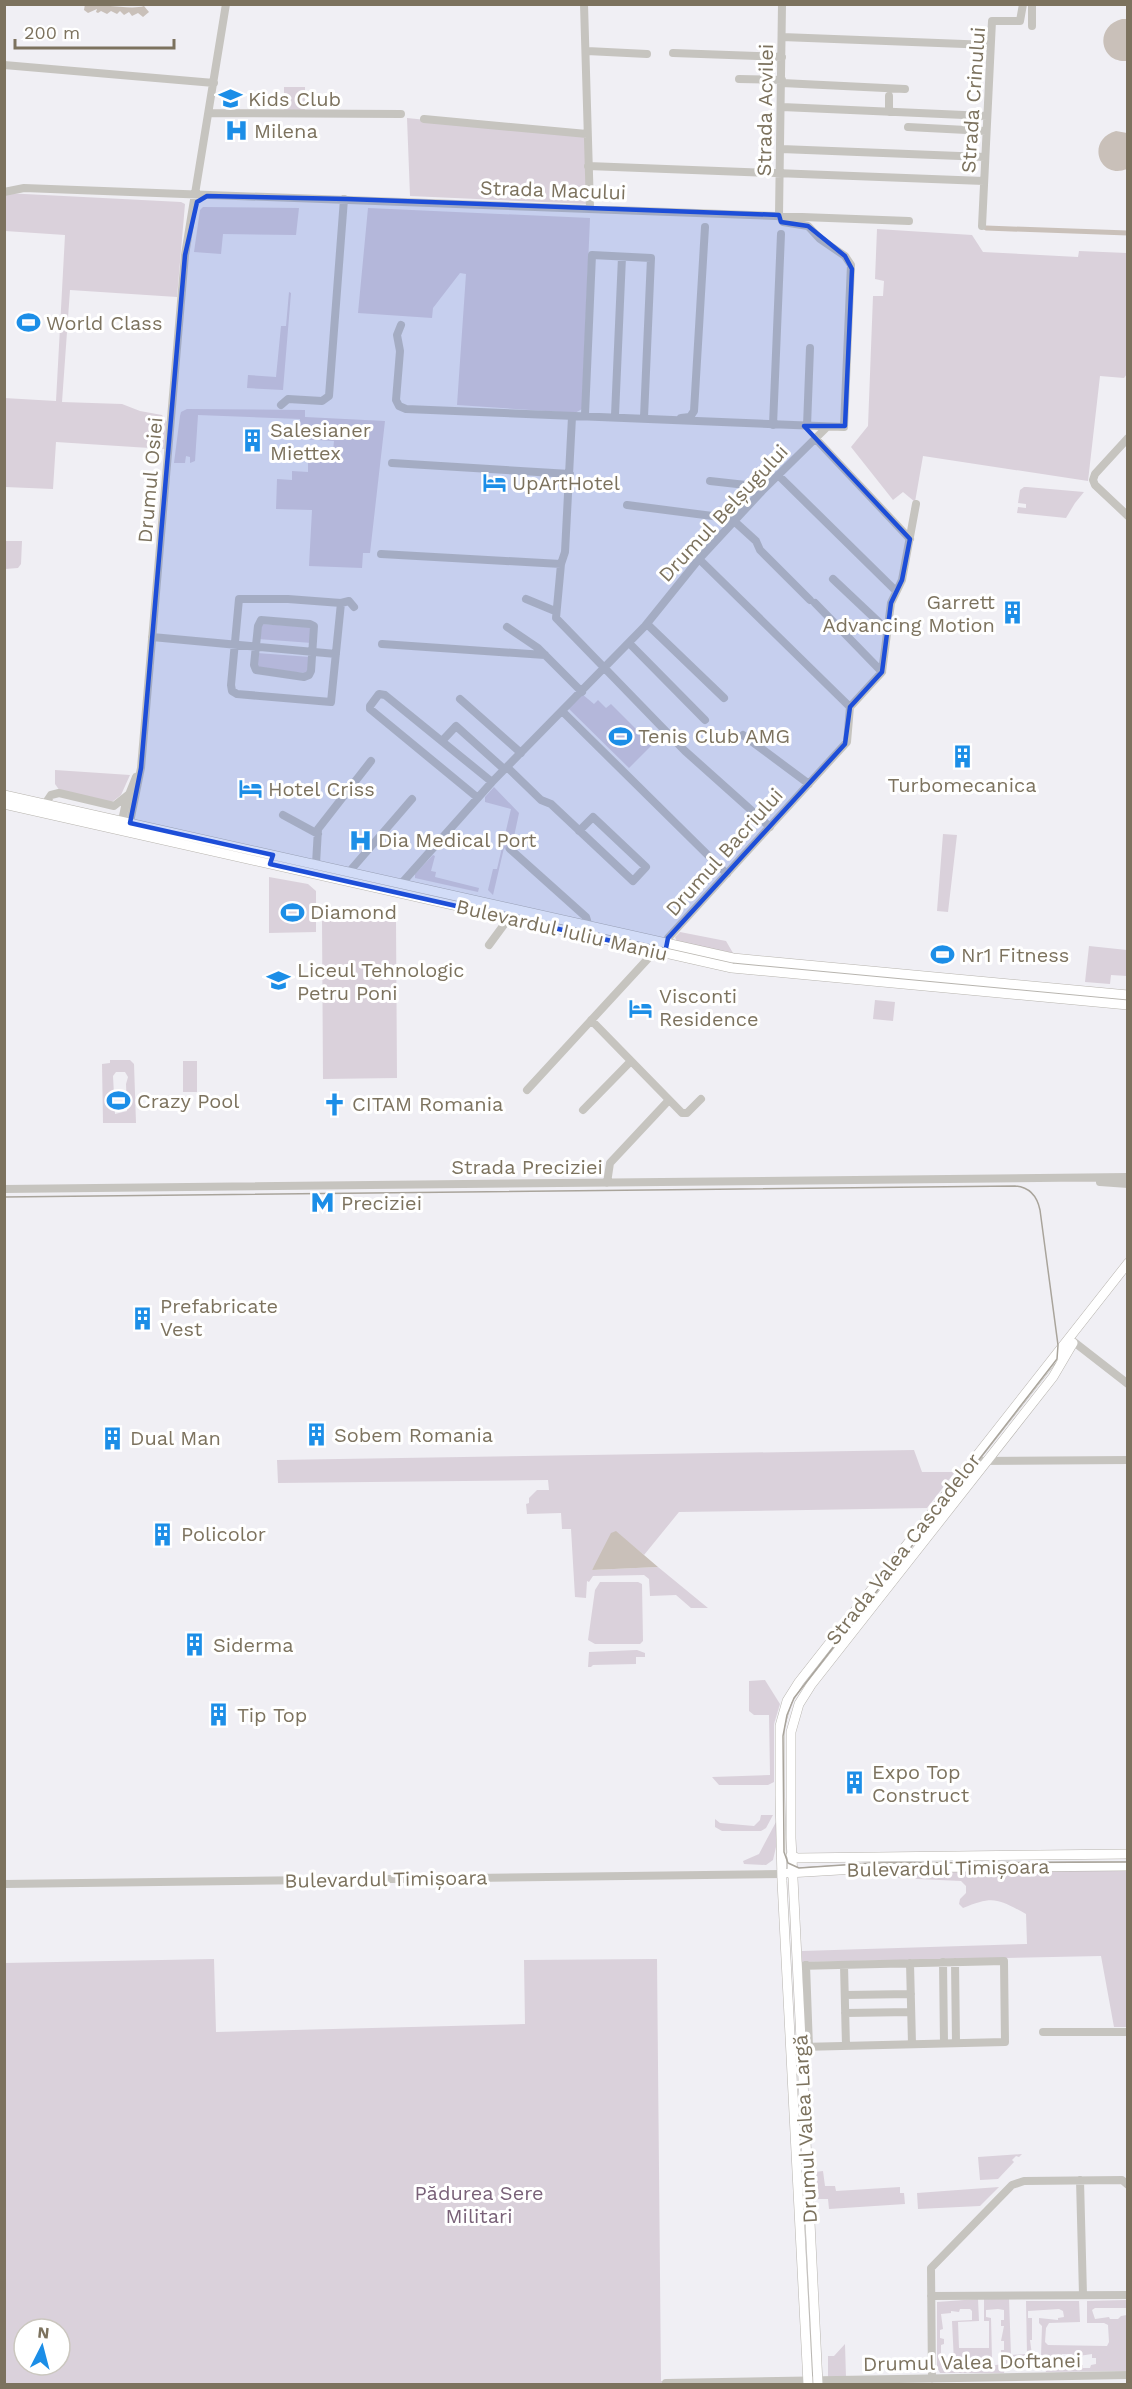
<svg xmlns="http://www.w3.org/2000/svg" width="1132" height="2389" font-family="'Work Sans',sans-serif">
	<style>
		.green { fill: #dad1db; fill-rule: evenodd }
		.water { fill: #c9c0b9 }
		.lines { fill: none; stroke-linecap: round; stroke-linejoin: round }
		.canal { stroke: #c9c0b9; stroke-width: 5 }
		.major-casing { stroke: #b7b4ae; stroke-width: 10 }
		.minor { stroke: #c6c4bf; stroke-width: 8 }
		.major { stroke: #fff; stroke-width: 9 }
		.tram { stroke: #a9a49b; stroke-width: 1.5 }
		.marked { fill: #1d4ed8; fill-opacity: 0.2; stroke: #1d4ed8; stroke-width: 4.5; stroke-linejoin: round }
		.labels { text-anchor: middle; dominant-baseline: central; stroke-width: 6; stroke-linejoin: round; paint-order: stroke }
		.poi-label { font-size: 20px; fill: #7c725e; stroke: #fff; text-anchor: start }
		.street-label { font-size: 20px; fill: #7c725e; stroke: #fff }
		.park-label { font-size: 20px; fill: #796178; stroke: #fff }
	</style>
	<rect width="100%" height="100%" fill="#f0eff4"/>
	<path class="green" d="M 284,87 L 305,87 L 305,111 L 284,111 Z
		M 407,118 L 585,136 L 587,204 L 410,196 Z
		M 5,193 L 181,202 L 185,204 L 177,297 L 70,290 L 62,402 L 122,404 L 140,411 L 162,415 L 167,422 L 165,449 L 56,442 L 53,489 L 5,487 L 4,398 L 56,401 L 65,235 L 5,231 Z
		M 203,207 L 299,208 L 296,235 L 223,234 L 221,254 L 194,252 L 200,210 Z
		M 368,208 L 590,218 L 582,409 L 575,413 L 457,405 L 466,274 L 460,273 L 433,308 L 432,318 L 358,313 Z
		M 877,229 L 972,235 L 983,252 L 1078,257 L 1079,251 L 1127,253 L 1127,374 L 1124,378 L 1100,376 L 1088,481 L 923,456 L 915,502 L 903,492 L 893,500 L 851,447 L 868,426 L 873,296 L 883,296 L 884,281 L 875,279 Z
		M 289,292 L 291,293 L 283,390 L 247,388 L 248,375 L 276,377 L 281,326 L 286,326 Z
		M 187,409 L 305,410 L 305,417 L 385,421 L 370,553 L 363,553 L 362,568 L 309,566 L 312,510 L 276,509 L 277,479 L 292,480 L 292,471 L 308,472 L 308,461 L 332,461 L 334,441 L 300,439 L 300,419 L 198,415 L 195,461 L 190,463 L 190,457 L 186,456 L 185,463 L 174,463 L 180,416 L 181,412 Z
		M 1024,487 L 1027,487 L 1084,492 L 1075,503 L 1066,518 L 1017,513 L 1018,507 L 1026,508 L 1026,504 L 1018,503 L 1020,490 Z
		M 5,541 L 22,541 L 21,564 L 18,568 L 5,569 Z
		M 262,624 L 309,627 L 312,629 L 312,643 L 258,639 Z
		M 257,653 L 310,657 L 309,670 L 305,673 L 259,669 L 257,667 Z
		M 582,694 L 594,704 L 598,700 L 606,708 L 611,704 L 652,745 L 629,768 L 568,708 Z
		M 55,770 L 130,775 L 121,795 L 112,802 L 60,791 L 55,784 Z
		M 494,787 L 519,813 L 512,846 L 507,851 L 504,848 L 493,895 L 488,890 L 493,869 L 497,869 L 511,809 L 485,802 L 485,797 Z
		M 943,834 L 957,835 L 948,912 L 937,911 Z
		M 433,855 L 435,856 L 431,871 L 436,872 L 435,877 L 479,888 L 478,892 L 415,878 L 415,874 Z
		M 269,877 L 308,884 L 316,891 L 316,932 L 269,933 Z
		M 322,921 L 396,921 L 397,1078 L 323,1079 Z
		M 680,932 L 726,941 L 733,953 L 677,942 L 675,937 Z
		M 1089,946 L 1127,950 L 1127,976 L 1111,975 L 1110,984 L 1085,982 Z
		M 875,1000 L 895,1002 L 893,1021 L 873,1019 Z
		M 110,1060 L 130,1060 L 134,1064 L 136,1123 L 103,1123 L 102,1064 L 110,1063 ZM 116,1072 L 125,1072 L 128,1077 L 126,1084 L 127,1111 L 115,1114 L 113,1076 Z
		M 183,1061 L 197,1061 L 197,1092 L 183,1092 Z
		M 914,1450 L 922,1472 L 955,1472 L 927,1508 L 679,1512 L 644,1555 L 616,1532 L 592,1570 L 658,1567 L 708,1608 L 691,1608 L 676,1595 L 650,1596 L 649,1579 L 644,1575 L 593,1576 L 589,1582 L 587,1581 L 586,1598 L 575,1597 L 571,1529 L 562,1529 L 561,1513 L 527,1514 L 526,1504 L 529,1503 L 529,1498 L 537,1490 L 549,1490 L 548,1480 L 278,1483 L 277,1460 Z
		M 600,1582 L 638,1582 L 642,1584 L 643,1641 L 640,1644 L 595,1644 L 588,1640 L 595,1590 Z
		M 637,1650 L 645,1653 L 645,1657 L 636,1657 L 636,1664 L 593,1665 L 591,1667 L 588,1667 L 589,1652 Z
		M 765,1680 L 780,1704 L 774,1724 L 774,1782 L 768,1785 L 719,1785 L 712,1777 L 770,1775 L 769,1715 L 754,1715 L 749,1711 L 749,1681 Z
		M 715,1806 L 715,1819 L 720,1823 L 754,1826 L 760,1820 L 761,1815 L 773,1815 L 766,1828 L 761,1831 L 722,1831 L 715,1827 Z
		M 776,1822 L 776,1847 L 773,1860 L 766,1865 L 744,1864 L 743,1861 L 759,1854 Z
		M 1127,1870 L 1127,2027 L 1114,2027 L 1101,1956 L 802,1962 L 802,1951 L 1027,1944 L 1026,1914 C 998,1899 994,1895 963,1908 L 959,1904 L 960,1899 L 966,1893 L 966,1886 L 961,1881 L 897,1878 L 894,1872 Z
		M 214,1959 L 216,2032 L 525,2024 L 524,1960 L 657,1959 L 661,2381 L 795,2381 L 795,2384 L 5,2384 L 4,1963 ZM 24,2329 L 60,2329 L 60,2365 L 24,2365 Z
		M 1022,2154 L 1019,2157 L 1016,2156 L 1012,2160 L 1014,2162 L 998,2179 L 980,2180 L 978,2157 Z
		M 823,2171 L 825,2186 L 835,2186 L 836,2191 L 900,2187 L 900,2193 L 904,2193 L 905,2204 L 829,2209 L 828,2199 L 815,2199 L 814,2172 Z
		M 999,2187 L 980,2206 L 918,2209 L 917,2193 Z
		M 978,2299 L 979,2321 L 958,2322 L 959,2348 L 989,2348 L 989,2321 L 984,2321 L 984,2299 L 1009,2299 L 1011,2355 L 1027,2354 L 1026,2301 L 1079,2301 L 1080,2322 L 1049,2323 L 1046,2328 L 1045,2342 L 1048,2345 L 1107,2346 L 1109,2342 L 1108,2325 L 1104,2323 L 1087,2323 L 1087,2301 L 1127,2300 L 1127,2308 L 1095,2308 L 1092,2310 L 1095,2319 L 1109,2317 L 1110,2319 L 1118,2319 L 1121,2316 L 1127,2315 L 1127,2371 L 1046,2372 L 1045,2368 L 1005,2369 L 1004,2373 L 940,2373 L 937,2367 L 937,2302 ZM 960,2309 L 970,2309 L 972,2311 L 972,2320 L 952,2321 L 954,2362 L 959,2362 L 959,2370 L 947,2371 L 946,2368 L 942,2368 L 941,2358 L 944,2358 L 944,2354 L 941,2353 L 941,2345 L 944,2344 L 944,2339 L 940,2338 L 940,2330 L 943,2329 L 941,2314 L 951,2313 L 951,2311 L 959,2312 ZM 998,2309 L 1004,2310 L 1004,2320 L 1001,2320 L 1001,2326 L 1004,2326 L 1001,2341 L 1004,2341 L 1004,2350 L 1001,2350 L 1001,2355 L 1005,2355 L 1005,2363 L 992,2366 L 992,2369 L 984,2368 L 984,2370 L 975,2370 L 972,2368 L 972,2359 L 992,2359 L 991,2318 L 986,2317 L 986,2310 ZM 1059,2309 L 1063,2311 L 1064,2317 L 1058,2318 L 1058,2320 L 1039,2318 L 1039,2323 L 1042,2326 L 1041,2356 L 1046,2356 L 1046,2363 L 1033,2365 L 1027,2363 L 1027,2356 L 1032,2355 L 1030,2340 L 1032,2340 L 1032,2318 L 1028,2318 L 1028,2311 ZM 1062,2354 L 1072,2354 L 1072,2357 L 1092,2354 L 1092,2358 L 1096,2358 L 1096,2364 L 1091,2365 L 1090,2368 L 1083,2368 L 1083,2365 L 1071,2365 L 1070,2368 L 1064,2369 L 1063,2366 L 1058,2365 L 1057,2359 L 1062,2358 Z
		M 845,2344 L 846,2378 L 828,2378 L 828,2356 L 834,2356 Z"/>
	<path class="water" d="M 85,4 C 99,4 133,10 144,6 L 149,12 L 143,17 L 138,13 L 132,16 L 129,12 L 124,15 L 120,11 L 117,14 L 111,11 L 107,14 L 101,11 L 98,13 L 96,12 L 97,9 L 88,13 L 84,10 Z
		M 1122,19 L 1128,19 L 1127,61 C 1099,63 1094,26 1122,19 Z
		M 1116,131 L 1127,133 L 1127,169 C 1099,180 1085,140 1116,131 Z
		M 616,1531 L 658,1567 L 592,1570 L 611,1533 Z"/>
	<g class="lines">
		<path class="canal" d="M 986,228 L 1128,233"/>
		<defs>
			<path id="major" d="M 4,795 L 733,958 L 1128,995
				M 4,804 L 732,968 L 1128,1005
				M 791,1855 L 797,1858 L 1128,1854
				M 788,1873 L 873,1868 L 1128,1866
				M 808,2384 L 782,1881 L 780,1796 L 780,1726 L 787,1701 L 799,1682 L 1128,1263
				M 818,2384 L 791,1838 L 791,1732 L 799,1704 L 811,1685 L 1053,1377 L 1073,1343"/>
		</defs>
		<use href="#major" class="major-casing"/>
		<path class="minor" d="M 584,4 L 590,208
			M 1032,26 L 1032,4
			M 782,37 L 990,45
			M 587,51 L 647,54
			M 673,53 L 782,57
			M 4,65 L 214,83
			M 739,79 L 782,80
			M 782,83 L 905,89
			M 782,107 L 987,116
			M 889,112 L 889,96
			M 209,113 L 401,114
			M 424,119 L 587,134
			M 908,127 L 986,131
			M 781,149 L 985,157
			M 588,166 L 984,181
			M 4,192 L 24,188 L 909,221
			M 779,215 L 782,4
			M 982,226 L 992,21 L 1020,21 L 1023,4
			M 401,325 L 397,335 L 400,351 L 396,400 L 399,406 L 406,409 L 844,427 L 851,265 L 845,256 L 820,239 L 808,226 L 783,222 L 779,215
			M 281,405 L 288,399 L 322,401 L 329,396 L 344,199
			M 585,414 L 592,255 L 651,258 L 644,417
			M 615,415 L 622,257
			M 572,417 L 565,552 L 561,564 L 556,618 L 685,751 L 770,827
			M 681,418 L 690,417 L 694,411 L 705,227
			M 773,425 L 781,234
			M 807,426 L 810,348
			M 815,438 L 910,539
			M 1128,438 L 1095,474 L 1093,480 L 1095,485 L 1128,516
			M 392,463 L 570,474
			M 778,475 L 896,591
			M 710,481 L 755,486 L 762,491
			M 627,505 L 736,519
			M 734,521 L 756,541 L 760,550 L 810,600
			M 381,554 L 561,564
			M 699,559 L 850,707
			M 833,579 L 886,629
			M 526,599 L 555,611
			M 341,603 L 288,599 L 239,599 L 231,685 L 232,691 L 237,694 L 331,702 L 341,603 L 349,601 L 354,607
			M 815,603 L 882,672
			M 261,620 L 310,624 L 314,626 L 311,671 L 309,675 L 304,677 L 256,670 L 254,665 L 258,626 Z
			M 647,624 L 724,698
			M 507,627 L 538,648 L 582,692
			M 152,637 L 336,654
			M 629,643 L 705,720
			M 382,644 L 545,655
			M 460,699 L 521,753
			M 562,711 L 727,874
			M 743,735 L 809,784
			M 442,741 L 456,726 L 504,769
			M 507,767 L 541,800 L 551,804 L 633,881 L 646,867 L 593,817 L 579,831
			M 478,798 L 370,709 L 370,706 L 379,694 L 385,695 L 492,782
			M 45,804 L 51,795 L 59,793 L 114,806 L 129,794
			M 283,815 L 318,834
			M 121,825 L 126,802 L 136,777
			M 129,827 L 141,768 L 185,255 L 226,4
			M 510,849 L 586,917 L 589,927
			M 316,864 L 318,829 L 371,761
			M 349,872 L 412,799
			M 401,884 L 492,782 L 645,626 L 699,559 L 762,491 L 827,427
			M 667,944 L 668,938 L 847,742 L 850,707 L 882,672 L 891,603 L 902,580 L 916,504
			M 489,945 L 509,918
			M 591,1020 L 682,1113 L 687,1113 L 701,1099
			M 527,1090 L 655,951
			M 583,1110 L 631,1061
			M 1100,1182 L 1128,1184
			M 607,1183 L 610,1163 L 669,1100
			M 4,1189 L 1128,1177
			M 1074,1342 L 1128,1384
			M 972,1461 L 1128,1460
			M 4,1884 L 782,1874
			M 943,1962 L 944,2043
			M 955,1962 L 956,2043
			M 910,1963 L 912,2044
			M 806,1965 L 809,2047
			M 844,1965 L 846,2046
			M 797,1966 L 1004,1961 L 1005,2042 L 801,2047
			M 845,1995 L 911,1994
			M 845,2013 L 911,2012
			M 1043,2032 L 1128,2032
			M 1080,2180 L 1083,2295
			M 931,2296 L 1128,2295
			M 932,2379 L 931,2268 L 1012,2185 L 1024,2181 L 1122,2180 L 1128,2185
			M 666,2383 L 1128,2375"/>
		<use href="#major" class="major"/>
		<path class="tram" d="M 4,1197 L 1015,1186 C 1030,1187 1037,1196 1040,1210 L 1058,1345 L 1057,1359 L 794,1698 L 787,1715 L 783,1736 L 784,1852 L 788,1863 L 799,1868 L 872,1863 L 1128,1862"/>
	</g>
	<path class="marked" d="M 207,196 L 347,199 L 779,215 L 781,222 L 808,226 L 845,256 L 852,269 L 845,426 L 804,426 L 910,539 L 902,580 L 891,603 L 882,672 L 850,707 L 845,744 L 668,938 L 665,953 L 270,864 L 273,855 L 130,823 L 141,768 L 185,255 L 197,202 Z"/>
	<defs>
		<symbol id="school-bare" viewBox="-9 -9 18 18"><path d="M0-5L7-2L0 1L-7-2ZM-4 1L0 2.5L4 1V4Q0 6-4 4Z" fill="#1c8ee7" stroke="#fff" stroke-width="2.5" paint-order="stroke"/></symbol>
		<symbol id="hospital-bare" viewBox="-9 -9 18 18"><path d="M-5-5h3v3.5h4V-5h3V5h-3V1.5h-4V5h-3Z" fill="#1c8ee7" stroke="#fff" stroke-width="2.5" paint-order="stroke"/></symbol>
		<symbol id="stadium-bare" viewBox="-9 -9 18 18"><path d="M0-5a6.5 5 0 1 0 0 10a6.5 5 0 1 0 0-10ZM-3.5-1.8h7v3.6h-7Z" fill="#1c8ee7" stroke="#fff" stroke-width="2.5" paint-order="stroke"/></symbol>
		<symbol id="building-bare" viewBox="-9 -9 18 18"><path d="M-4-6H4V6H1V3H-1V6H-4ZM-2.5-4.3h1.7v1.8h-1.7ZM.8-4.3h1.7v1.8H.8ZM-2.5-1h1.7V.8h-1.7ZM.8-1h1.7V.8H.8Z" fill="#1c8ee7" stroke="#fff" stroke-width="2.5" paint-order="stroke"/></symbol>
		<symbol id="hotel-bare" viewBox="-9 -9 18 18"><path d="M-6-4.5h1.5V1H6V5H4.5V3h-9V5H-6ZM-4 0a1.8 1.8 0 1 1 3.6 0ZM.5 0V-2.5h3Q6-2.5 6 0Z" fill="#1c8ee7" stroke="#fff" stroke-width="2.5" paint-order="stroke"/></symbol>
		<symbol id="church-bare" viewBox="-9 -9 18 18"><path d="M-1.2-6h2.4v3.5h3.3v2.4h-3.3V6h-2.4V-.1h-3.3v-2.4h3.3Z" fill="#1c8ee7" stroke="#fff" stroke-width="2.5" paint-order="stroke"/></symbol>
		<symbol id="metro-bare" viewBox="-9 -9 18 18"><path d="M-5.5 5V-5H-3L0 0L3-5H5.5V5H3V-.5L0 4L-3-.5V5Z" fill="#1c8ee7" stroke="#fff" stroke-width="2.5" paint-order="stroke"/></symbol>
	</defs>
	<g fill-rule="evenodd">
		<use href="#school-bare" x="214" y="82" width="33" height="33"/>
		<use href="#hospital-bare" x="220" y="114" width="33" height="33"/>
		<use href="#stadium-bare" x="12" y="306" width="33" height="33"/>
		<use href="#building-bare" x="236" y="424" width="33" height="33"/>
		<use href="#hotel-bare" x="478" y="466" width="33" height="33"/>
		<use href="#building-bare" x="996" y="596" width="33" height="33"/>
		<use href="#stadium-bare" x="604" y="720" width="33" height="33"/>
		<use href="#building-bare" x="946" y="740" width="33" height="33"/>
		<use href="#hotel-bare" x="234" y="772" width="33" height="33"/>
		<use href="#hospital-bare" x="344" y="824" width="33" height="33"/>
		<use href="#stadium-bare" x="276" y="896" width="33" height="33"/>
		<use href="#stadium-bare" x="926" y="938" width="33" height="33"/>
		<use href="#school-bare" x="262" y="964" width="33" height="33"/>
		<use href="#hotel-bare" x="624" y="992" width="33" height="33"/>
		<use href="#stadium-bare" x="102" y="1084" width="33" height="33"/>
		<use href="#church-bare" x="318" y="1088" width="33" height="33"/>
		<use href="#metro-bare" x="306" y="1186" width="33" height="33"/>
		<use href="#building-bare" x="126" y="1302" width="33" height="33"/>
		<use href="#building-bare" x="300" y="1418" width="33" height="33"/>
		<use href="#building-bare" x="96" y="1422" width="33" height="33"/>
		<use href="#building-bare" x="146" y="1518" width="33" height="33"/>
		<use href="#building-bare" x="178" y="1628" width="33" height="33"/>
		<use href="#building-bare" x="202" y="1698" width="33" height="33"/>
		<use href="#building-bare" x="838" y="1766" width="33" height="33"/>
	</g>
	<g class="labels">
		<g class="poi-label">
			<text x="248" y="99">Kids Club</text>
			<text x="254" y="131">Milena</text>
			<text x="46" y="323">World Class</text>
			<text x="270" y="430">Salesianer<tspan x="270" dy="23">Miettex</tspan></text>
			<text x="512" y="483">UpArtHotel</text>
			<text x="995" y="602" text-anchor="end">Garrett<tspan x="995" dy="23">Advancing Motion</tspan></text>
			<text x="638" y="736">Tenis Club AMG</text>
			<text x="962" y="785" text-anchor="middle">Turbomecanica</text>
			<text x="268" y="789">Hotel Criss</text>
			<text x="378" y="840">Dia Medical Port</text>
			<text x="310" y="912">Diamond</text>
			<text x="961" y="955">Nr1 Fitness</text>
			<text x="297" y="970">Liceul Tehnologic<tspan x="297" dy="23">Petru Poni</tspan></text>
			<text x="659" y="996">Visconti<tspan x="659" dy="23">Residence</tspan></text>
			<text x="137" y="1101">Crazy Pool</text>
			<text x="352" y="1104">CITAM Romania</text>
			<text x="341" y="1203">Preciziei</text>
			<text x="160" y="1306">Prefabricate<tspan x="160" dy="23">Vest</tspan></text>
			<text x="334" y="1435">Sobem Romania</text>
			<text x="130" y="1438">Dual Man</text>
			<text x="181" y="1534">Policolor</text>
			<text x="213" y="1645">Siderma</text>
			<text x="237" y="1715">Tip Top</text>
			<text x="872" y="1772">Expo Top<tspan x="872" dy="23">Construct</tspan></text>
		</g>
		<g class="street-label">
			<text transform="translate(973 100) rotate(-86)">Strada Crinului</text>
			<text transform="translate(765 110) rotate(-89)">Strada Acvilei</text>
			<text transform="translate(553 190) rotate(2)">Strada Macului</text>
			<text transform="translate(150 480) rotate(-85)">Drumul Osiei</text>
			<text transform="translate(723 513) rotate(-47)">Drumul Belșugului</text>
			<text transform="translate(724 852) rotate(-48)">Drumul Bacriului</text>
			<text transform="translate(562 930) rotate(13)">Bulevardul Iuliu Maniu</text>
			<text x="527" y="1167">Strada Preciziei</text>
			<text transform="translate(903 1549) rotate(-52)">Strada Valea Cascadelor</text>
			<text transform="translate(948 1868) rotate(-1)">Bulevardul Timișoara</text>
			<text transform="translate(386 1879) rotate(-1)">Bulevardul Timișoara</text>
			<text transform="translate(805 2129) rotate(-93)">Drumul Valea Largă</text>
			<text transform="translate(972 2362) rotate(-1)">Drumul Valea Doftanei</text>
		</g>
		<g class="park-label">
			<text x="479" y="2193">Pădurea Sere<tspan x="479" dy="23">Militari</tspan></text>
		</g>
	</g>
	<rect width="1132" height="2389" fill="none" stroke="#7c725e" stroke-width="12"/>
	<g transform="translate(42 2347) rotate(6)"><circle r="28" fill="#ffffff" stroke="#cbc7bf" stroke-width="1.5"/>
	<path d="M0-4.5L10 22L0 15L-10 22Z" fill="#1c8ee7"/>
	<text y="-9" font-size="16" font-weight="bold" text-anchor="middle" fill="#7c725e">N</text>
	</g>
	<path d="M15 39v9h159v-9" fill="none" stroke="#7c725e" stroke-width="3"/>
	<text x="24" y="39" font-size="18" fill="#7c725e" stroke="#ffffff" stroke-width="4.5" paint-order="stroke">200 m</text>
</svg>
